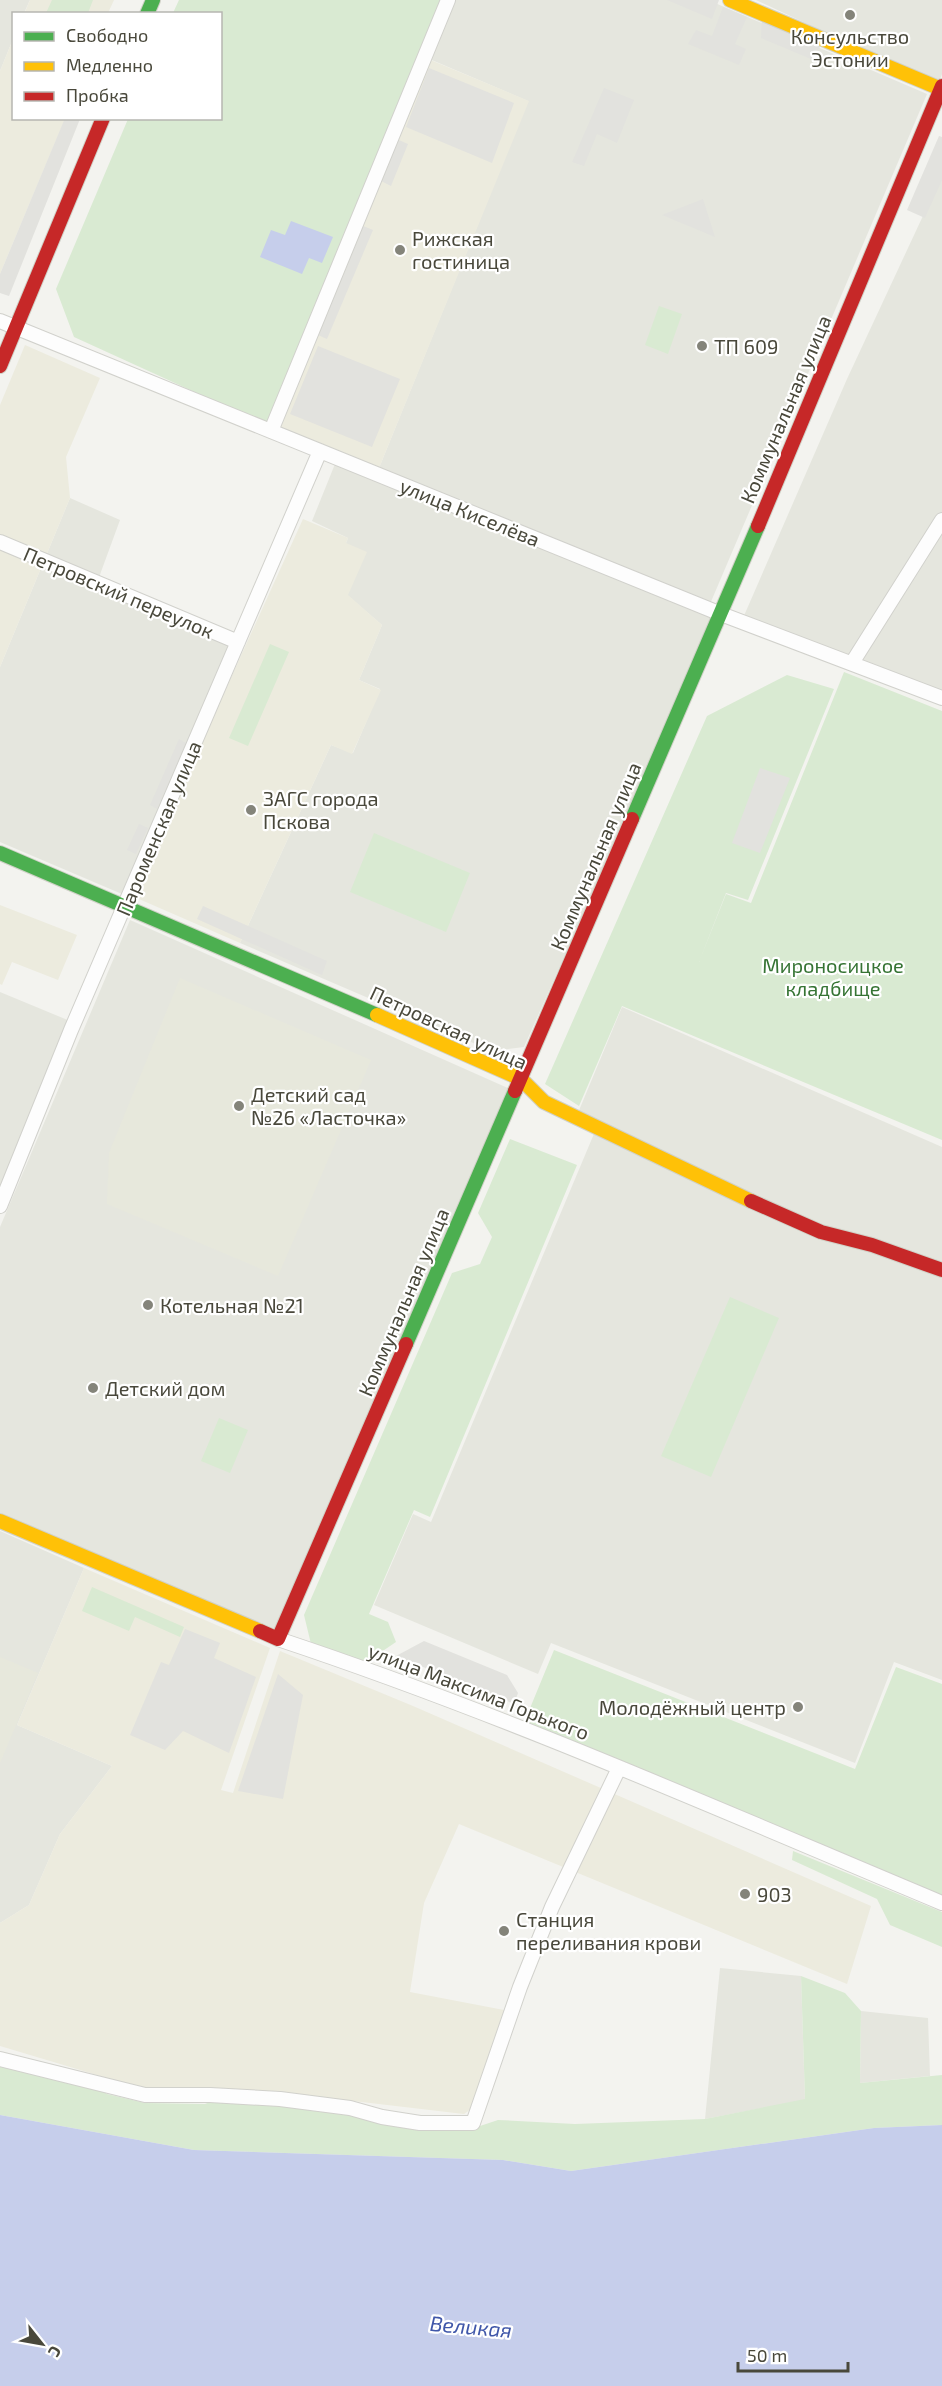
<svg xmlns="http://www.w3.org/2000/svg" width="942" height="2386" font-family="'Exo 2',sans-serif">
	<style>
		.residential { fill: #e5e6de }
		.commercial { fill: #ecebde }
		.education { fill: #e7e8dc }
		.green { fill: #d9ead2 }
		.parking { fill: #e2e2de }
		.water { fill: #c6ceeb }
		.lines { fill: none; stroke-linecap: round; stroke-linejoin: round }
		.street-casing { stroke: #d1d1cc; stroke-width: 16 }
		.fast-casing { stroke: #d0d1c7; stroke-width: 16 }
		.slow-casing { stroke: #d0d1c7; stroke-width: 16 }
		.jam-casing { stroke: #d0d1c7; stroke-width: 16 }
		.street { stroke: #fdfdfd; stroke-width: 14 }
		.fast { stroke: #4caf50; stroke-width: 14 }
		.slow { stroke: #ffc107; stroke-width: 14 }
		.jam { stroke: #c62828; stroke-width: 14 }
		.poi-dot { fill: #84847a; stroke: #fff; stroke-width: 2 }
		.labels { text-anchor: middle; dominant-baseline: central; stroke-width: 4.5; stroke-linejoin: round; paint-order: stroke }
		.poi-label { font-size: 20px; fill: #49483b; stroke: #fff; text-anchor: start }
		.street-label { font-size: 20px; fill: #49483b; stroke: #fff }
		.park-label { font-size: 20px; fill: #367434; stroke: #fff }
		.water-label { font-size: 21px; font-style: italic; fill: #4057a9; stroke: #fff }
	</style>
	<rect width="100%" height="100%" fill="#f3f3ef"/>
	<path class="residential" d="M 0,0 L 30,0 L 24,13 L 14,14 L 13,39 L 0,71 Z
		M 451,0 L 708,0 L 927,94 L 710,604 L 379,468 L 528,101 L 427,58 Z
		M 756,0 L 942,0 L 942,74 L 938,85 Z
		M 942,175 L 942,693 L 743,618 L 847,379 Z
		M 335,464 L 715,617 L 524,1047 L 492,1051 L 240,943 L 331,745 L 353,753 L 380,689 L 359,680 L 382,625 L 347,595 L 346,543 L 348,538 L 312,521 Z
		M 70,498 L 120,520 L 98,580 L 236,636 L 122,894 L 0,842 L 0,667 Z
		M 130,920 L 510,1089 L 276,1634 L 0,1513 L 0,1227 Z
		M 0,992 L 70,1021 L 0,1194 Z
		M 622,1007 L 942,1147 L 942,1680 L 894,1662 L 855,1763 L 551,1643 L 538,1674 L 374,1605 L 413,1514 L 431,1522 L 596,1129 L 575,1120 Z
		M 0,1531 L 84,1568 L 17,1725 L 112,1766 L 60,1834 L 29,1905 L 0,1923 Z
		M 720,1968 L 801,1976 L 805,2100 L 705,2119 Z
		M 861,2011 L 928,2018 L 930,2076 L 860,2083 Z"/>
	<path class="commercial" d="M 30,0 L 114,0 L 108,13 L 24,14 Z
		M 13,39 L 14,118 L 65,119 L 0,274 L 0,71 Z
		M 421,56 L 529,101 L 379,468 L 269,426 Z
		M 25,345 L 100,378 L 66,457 L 70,498 L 0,667 L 0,405 Z
		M 303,519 L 348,538 L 346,543 L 367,552 L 348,595 L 382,625 L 359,680 L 381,690 L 352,754 L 331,745 L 240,943 L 132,896 Z
		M 0,905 L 77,935 L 58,980 L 12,962 L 2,985 L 0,984 Z
		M 84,1568 L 270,1648 L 221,1790 L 233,1793 L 280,1651 L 413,1706 L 871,1906 L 847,1984 L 459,1824 L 424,1903 L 410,1992 L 504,2010 L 471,2109 L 464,2114 L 311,2096 L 224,2090 L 147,2090 L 0,2046 L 0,1923 L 29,1905 L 60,1834 L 112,1766 L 17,1725 Z"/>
	<path class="education" d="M 180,978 L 371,1060 L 278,1276 L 107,1204 L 109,1153 Z
		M 0,1657 L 38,1673 L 0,1763 Z"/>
	<path class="green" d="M 52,0 L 93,0 L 88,13 L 46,13 Z
		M 179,0 L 444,0 L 269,426 L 74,337 L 56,289 L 128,119 L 220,118 L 220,14 L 173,13 Z
		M 659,306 L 682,314 L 668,354 L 645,345 Z
		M 270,644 L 289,652 L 248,746 L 229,738 Z
		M 844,672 L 942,711 L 942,1140 L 622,1006 L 579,1106 L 545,1084 L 707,716 L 787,675 L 834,689 L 748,900 L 726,893 L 699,962 L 726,894 L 751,903 Z
		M 374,833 L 470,873 L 446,932 L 350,892 Z
		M 510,1139 L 577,1165 L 430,1517 L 414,1510 L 369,1614 L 388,1622 L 396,1642 L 362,1665 L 311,1644 L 304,1615 L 452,1273 L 480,1264 L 492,1237 L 478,1213 Z
		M 730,1297 L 779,1318 L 711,1477 L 661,1456 Z
		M 219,1418 L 248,1430 L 230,1473 L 201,1461 Z
		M 92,1587 L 184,1627 L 180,1637 L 135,1617 L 129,1631 L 82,1611 Z
		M 554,1650 L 855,1769 L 896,1667 L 942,1684 L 942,1902 L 521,1730 Z
		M 793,1851 L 942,1912 L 942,1947 L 890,1925 L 877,1899 L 792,1860 Z
		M 801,1976 L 845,1993 L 861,2011 L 860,2083 L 942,2075 L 942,2125 L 874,2128 L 571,2171 L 503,2160 L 194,2150 L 0,2115 L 0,2064 L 97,2087 L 107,2094 L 145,2103 L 205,2104 L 215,2100 L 278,2104 L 350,2114 L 382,2124 L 419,2129 L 471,2129 L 498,2120 L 575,2124 L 705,2119 L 805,2099 Z"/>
	<path class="parking" d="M 667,0 L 719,0 L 712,19 Z
		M 723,7 L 747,17 L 735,44 L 746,49 L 739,65 L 688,44 L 696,30 L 712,36 Z
		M 762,14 L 825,40 L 811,59 L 761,38 Z
		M 429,68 L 514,103 L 492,163 L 406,127 Z
		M 604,88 L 634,100 L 617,143 L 597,134 L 584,166 L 572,162 Z
		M 65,118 L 80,119 L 9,296 L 0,293 L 0,274 Z
		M 939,136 L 942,137 L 942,180 L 925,218 L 907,210 Z
		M 392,137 L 408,144 L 391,186 L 375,178 Z
		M 703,199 L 715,237 L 662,215 Z
		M 356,223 L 373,230 L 327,339 L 311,332 Z
		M 318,346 L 400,379 L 372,447 L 290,414 Z
		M 179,739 L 186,743 L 157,809 L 150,805 Z
		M 760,768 L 790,778 L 760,853 L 732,843 Z
		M 139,824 L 148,828 L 136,854 L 127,850 Z
		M 203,906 L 327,961 L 322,975 L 197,919 Z
		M 185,1629 L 220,1643 L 214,1658 L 256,1677 L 229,1753 L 183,1731 L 165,1750 L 130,1735 L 161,1662 L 169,1665 Z
		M 424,1641 L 507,1675 L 518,1693 L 514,1704 L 396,1656 Z
		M 278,1674 L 303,1695 L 283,1799 L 238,1791 Z"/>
	<path class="water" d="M 291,221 L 333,237 L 322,263 L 309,258 L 302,274 L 260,257 L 271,230 L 285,235 Z
		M 0,2115 L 194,2150 L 503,2160 L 571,2171 L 874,2128 L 942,2125 L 942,2386 L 0,2386 Z"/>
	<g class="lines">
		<defs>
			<path id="street" d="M 0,321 L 721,614 L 942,698
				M 271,431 L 448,0
				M 0,542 L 238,642
				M 852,663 L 942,520
				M 0,1206 L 71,1030 L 320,451
				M 278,1639 C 504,1714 722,1811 942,1903
				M 0,2059 L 145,2095 L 210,2095 L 280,2099 L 350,2108 L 382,2117 L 420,2123 L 473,2123 L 520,1987 L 552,1907 L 619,1768"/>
			<path id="fast" d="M 147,14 L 153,0
				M 632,819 L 758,526
				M 0,853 L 377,1015
				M 406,1344 L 515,1091"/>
			<path id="slow" d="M 730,0 L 941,89
				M 377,1015 L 521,1079 L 544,1102 L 751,1201
				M 0,1521 L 260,1631"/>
			<path id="jam" d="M 0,366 L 103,118
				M 758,526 L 942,86
				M 515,1091 L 632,819
				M 751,1201 L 821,1232 L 872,1245 L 942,1270
				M 260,1631 L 278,1639 L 406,1344"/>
		</defs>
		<use href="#street" class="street-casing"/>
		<use href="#fast" class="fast-casing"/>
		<use href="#slow" class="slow-casing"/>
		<use href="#jam" class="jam-casing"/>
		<use href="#street" class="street"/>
		<use href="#fast" class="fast"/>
		<use href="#slow" class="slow"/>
		<use href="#jam" class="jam"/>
	</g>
	<g class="poi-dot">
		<circle cx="850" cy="15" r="6"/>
		<circle cx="400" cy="250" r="6"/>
		<circle cx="702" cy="346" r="6"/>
		<circle cx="251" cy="810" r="6"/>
		<circle cx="239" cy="1106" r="6"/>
		<circle cx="148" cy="1305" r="6"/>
		<circle cx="93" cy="1388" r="6"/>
		<circle cx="798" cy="1707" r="6"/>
		<circle cx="745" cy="1894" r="6"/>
		<circle cx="504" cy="1931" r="6"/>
	</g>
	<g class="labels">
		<g class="poi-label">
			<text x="850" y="36" text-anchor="middle">Консульство<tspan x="850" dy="23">Эстонии</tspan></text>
			<text x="412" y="238">Рижская<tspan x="412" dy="23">гостиница</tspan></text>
			<text x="714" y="346">ТП 609</text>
			<text x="263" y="798">ЗАГС города<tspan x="263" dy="23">Пскова</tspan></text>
			<text x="251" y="1094">Детский сад<tspan x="251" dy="23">№26 «Ласточка»</tspan></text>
			<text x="160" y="1305">Котельная №21</text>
			<text x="105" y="1388">Детский дом</text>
			<text x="786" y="1707" text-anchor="end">Молодёжный центр</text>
			<text x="757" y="1894">903</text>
			<text x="516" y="1919">Станция<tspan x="516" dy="23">переливания крови</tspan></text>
		</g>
		<g class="street-label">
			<text transform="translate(785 409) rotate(-67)">Коммунальная улица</text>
			<text transform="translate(470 512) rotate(22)">улица Киселёва</text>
			<text transform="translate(119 592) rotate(23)">Петровский переулок</text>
			<text transform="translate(158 828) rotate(-67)">Пароменская улица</text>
			<text transform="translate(595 856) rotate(-67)">Коммунальная улица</text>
			<text transform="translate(449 1027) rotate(25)">Петровская улица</text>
			<text transform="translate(403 1302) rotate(-67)">Коммунальная улица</text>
			<text transform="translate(479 1691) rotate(21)">улица Максима Горького</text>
		</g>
		<g class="park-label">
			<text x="833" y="965">Мироносицкое<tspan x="833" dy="23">кладбище</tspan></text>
		</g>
		<g class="water-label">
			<text transform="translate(471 2326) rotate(5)">Великая</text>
		</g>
	</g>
	<rect x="12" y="12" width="210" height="108" fill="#ffffff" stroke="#b6b6b1" stroke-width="1.5"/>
	<rect x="24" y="32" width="30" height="9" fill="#4caf50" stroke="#b6b6b1" stroke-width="1.5"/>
	<text x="66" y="42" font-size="18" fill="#49483b">Свободно</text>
	<rect x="24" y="62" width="30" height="9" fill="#ffc107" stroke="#b6b6b1" stroke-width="1.5"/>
	<text x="66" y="72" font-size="18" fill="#49483b">Медленно</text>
	<rect x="24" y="92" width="30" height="9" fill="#c62828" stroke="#b6b6b1" stroke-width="1.5"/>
	<text x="66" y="102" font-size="18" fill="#49483b">Пробка</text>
	<g transform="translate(42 2344) rotate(121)" stroke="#ffffff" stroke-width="4.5" paint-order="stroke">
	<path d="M0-4.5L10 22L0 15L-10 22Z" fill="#49483b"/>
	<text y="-9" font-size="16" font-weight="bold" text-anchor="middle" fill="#49483b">С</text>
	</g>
	<path d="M738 2362v9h110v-9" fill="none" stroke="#49483b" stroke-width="3"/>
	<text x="747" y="2362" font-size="18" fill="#49483b" stroke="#ffffff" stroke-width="4.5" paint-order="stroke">50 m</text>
</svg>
